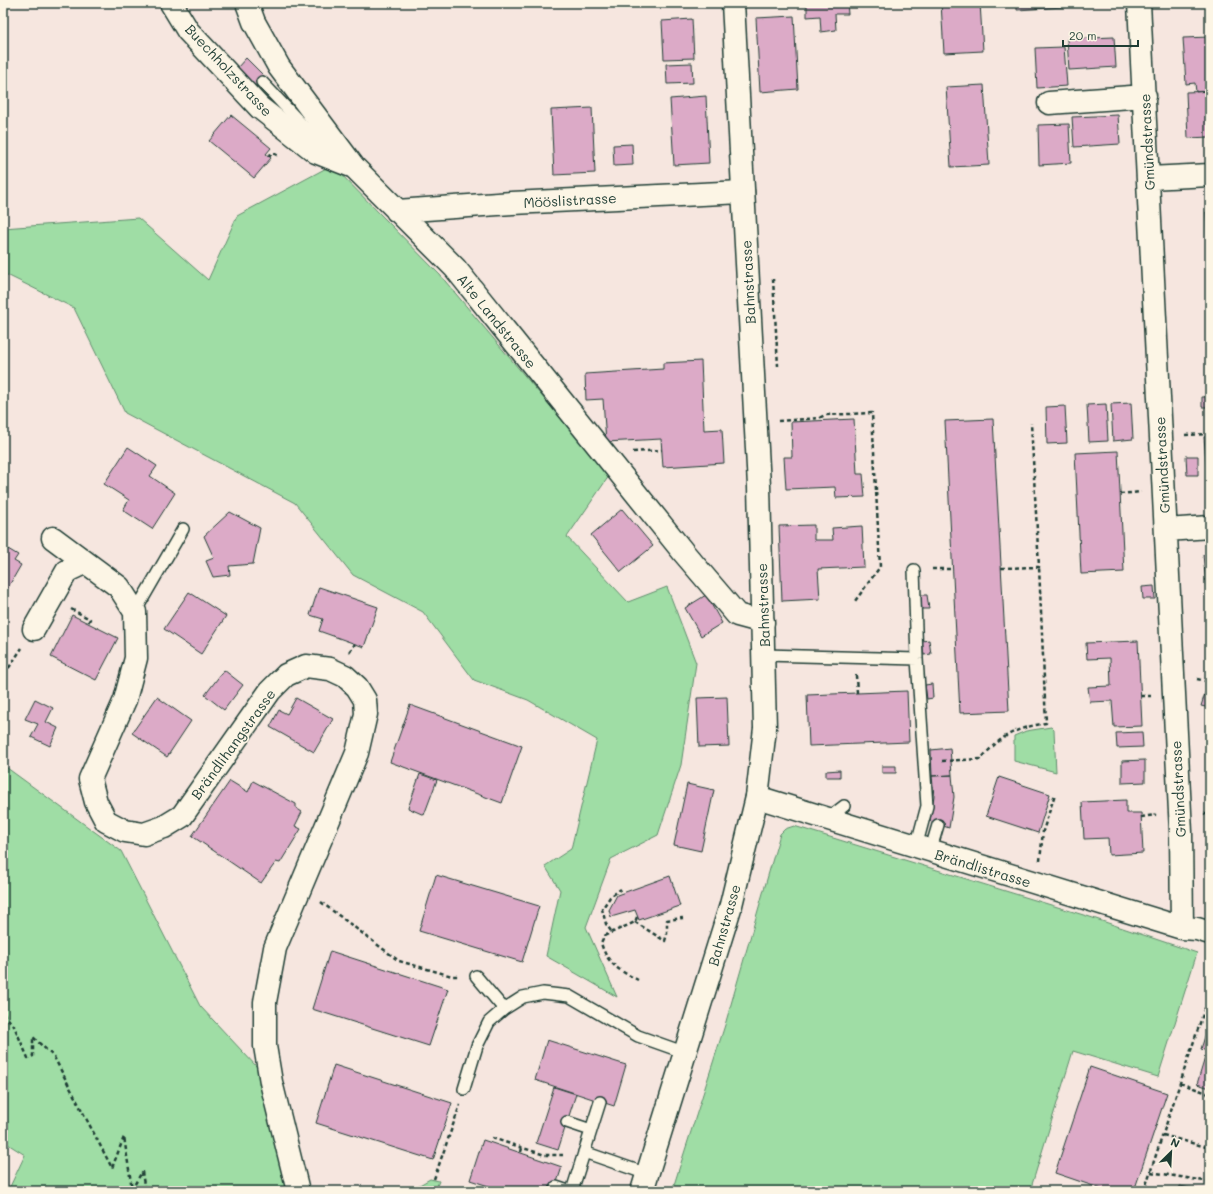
<svg xmlns="http://www.w3.org/2000/svg" width="1213" height="1194" font-family="Mali,sans-serif">
	<style>
		.green { fill: #9fdda5; stroke: #5f8d6c }
		.building { fill: #dcaac7; stroke: #1f3d34 }
		.lines { fill: none; stroke-linecap: round; stroke-linejoin: round }
		.lane-casing { stroke: #1f3d34; stroke-width: 14 }
		.street-casing { stroke: #1f3d34; stroke-width: 25 }
		.secondary-casing { stroke: #1f3d34; stroke-width: 25 }
		.path { stroke: #1f3d34; stroke-width: 2.5; stroke-dasharray: 4 3; stroke-linecap: butt }
		.lane { stroke: #fcf5e5; stroke-width: 11 }
		.street { stroke: #fcf5e5; stroke-width: 22 }
		.secondary { stroke: #fcf5e5; stroke-width: 22 }
		.labels { text-anchor: middle; dominant-baseline: central; stroke-width: 3.5; stroke-linejoin: round; paint-order: stroke }
		.street-label { font-size: 14px; fill: #1f3d34; stroke: #fcf5e5 }
	</style>
	<rect width="100%" height="100%" fill="#f6e6df"/>
	<filter id="ink" filterUnits="userSpaceOnUse"><feTurbulence type="fractalNoise" baseFrequency=".025" numOctaves="2"/><feDisplacementMap in="SourceGraphic" scale="8" xChannelSelector="R" yChannelSelector="G"/><feConvolveMatrix kernelMatrix="1 2 1 2 8 2 1 2 1" color-interpolation-filters="sRGB"/></filter>
	<g filter="url(#ink)">
		<path class="green" d="M 332,165 L 440,275 L 609,476 L 567,537 L 628,602 L 667,587 L 696,663 L 681,765 L 658,835 L 611,859 L 586,927 L 617,997 L 546,956 L 560,890 L 545,866 L 571,849 L 597,740 L 528,700 L 474,680 L 423,612 L 353,575 L 295,503 L 125,413 L 74,308 L 3,273 L 3,228 L 138,218 L 208,280 L 237,216 Z
			M 1051,727 L 1054,730 L 1056,772 L 1014,761 L 1014,736 L 1026,731 Z
			M 3,765 L 121,851 L 200,1006 L 271,1082 L 298,1191 L 8,1191 L 25,1155 L 3,1141 Z
			M 794,826 L 1090,917 L 1197,953 L 1158,1077 L 1073,1051 L 1030,1191 L 672,1191 L 725,1025 L 780,834 L 785,829 Z
			M 430,1179 L 439,1181 L 435,1191 L 409,1191 Z"/>
		<path class="building" d="M 807,3 L 847,3 L 848,14 L 835,14 L 836,30 L 821,32 L 820,16 L 807,17 Z
			M 941,3 L 980,3 L 983,51 L 944,53 Z
			M 1017,3 L 1094,3 L 1094,5 L 1017,10 Z
			M 794,16 L 798,89 L 760,92 L 756,18 Z
			M 692,19 L 694,58 L 664,59 L 662,21 Z
			M 1114,37 L 1116,67 L 1069,70 L 1067,39 Z
			M 1210,37 L 1210,91 L 1196,92 L 1195,83 L 1186,84 L 1183,38 Z
			M 1064,47 L 1067,86 L 1037,88 L 1035,48 Z
			M 246,58 L 266,78 L 256,87 L 237,68 Z
			M 692,63 L 693,83 L 667,84 L 666,64 Z
			M 984,85 L 989,165 L 951,167 L 946,87 Z
			M 1210,91 L 1210,137 L 1188,138 L 1186,92 Z
			M 706,96 L 709,163 L 674,165 L 670,99 Z
			M 592,108 L 595,173 L 554,175 L 551,110 Z
			M 231,115 L 271,148 L 266,154 L 271,158 L 254,178 L 209,141 Z
			M 1118,115 L 1120,144 L 1074,147 L 1072,117 Z
			M 1069,124 L 1071,163 L 1039,165 L 1038,125 Z
			M 632,144 L 633,165 L 614,166 L 613,145 Z
			M 1210,211 L 1210,249 L 1208,249 L 1206,212 Z
			M 701,361 L 704,430 L 722,429 L 724,463 L 663,467 L 661,439 L 606,442 L 603,399 L 586,400 L 585,374 L 663,369 L 663,363 Z
			M 1202,397 L 1210,397 L 1210,407 L 1202,407 Z
			M 1131,403 L 1133,439 L 1113,441 L 1111,404 Z
			M 1106,404 L 1108,441 L 1089,442 L 1087,405 Z
			M 1065,406 L 1067,443 L 1047,444 L 1046,407 Z
			M 854,419 L 857,474 L 863,474 L 865,497 L 836,498 L 835,487 L 786,489 L 784,457 L 792,457 L 791,422 Z
			M 993,419 L 1009,711 L 960,713 L 945,421 Z
			M 1210,436 L 1210,473 L 1207,473 L 1204,437 Z
			M 128,447 L 157,466 L 150,476 L 175,493 L 152,529 L 123,510 L 129,500 L 104,484 Z
			M 1118,451 L 1124,572 L 1081,574 L 1075,453 Z
			M 1186,456 L 1198,456 L 1198,475 L 1187,475 Z
			M 622,509 L 653,546 L 621,572 L 591,535 Z
			M 230,512 L 260,528 L 253,564 L 229,566 L 230,575 L 213,577 L 206,561 L 214,558 L 204,536 Z
			M 814,525 L 814,540 L 833,540 L 832,528 L 862,526 L 864,567 L 818,569 L 820,599 L 782,601 L 779,526 Z
			M 3,546 L 18,555 L 14,561 L 21,565 L 3,596 Z
			M 1210,554 L 1210,611 L 1209,611 L 1203,555 Z
			M 1154,586 L 1155,599 L 1143,599 L 1142,587 Z
			M 319,587 L 378,607 L 364,647 L 319,631 L 323,619 L 310,615 Z
			M 189,592 L 226,616 L 201,654 L 164,629 Z
			M 706,595 L 722,623 L 701,636 L 685,608 Z
			M 920,595 L 927,595 L 929,609 L 922,609 Z
			M 72,615 L 118,638 L 96,680 L 51,657 Z
			M 929,640 L 931,654 L 924,655 L 922,641 Z
			M 1138,641 L 1142,726 L 1114,727 L 1112,701 L 1090,702 L 1088,687 L 1111,686 L 1110,658 L 1087,659 L 1086,643 Z
			M 224,670 L 243,685 L 224,710 L 205,695 Z
			M 932,684 L 933,698 L 927,699 L 925,685 Z
			M 1207,687 L 1210,688 L 1210,708 L 1201,706 Z
			M 907,691 L 909,742 L 809,746 L 807,695 Z
			M 157,697 L 191,721 L 167,757 L 132,733 Z
			M 727,697 L 729,746 L 699,747 L 697,698 Z
			M 296,698 L 333,719 L 314,752 L 270,727 L 279,710 L 287,714 Z
			M 35,699 L 53,708 L 46,722 L 58,728 L 50,746 L 31,737 L 38,724 L 25,719 Z
			M 410,705 L 522,746 L 502,803 L 390,762 Z
			M 1142,732 L 1143,747 L 1117,748 L 1116,733 Z
			M 950,748 L 952,775 L 932,776 L 931,750 Z
			M 1145,760 L 1145,782 L 1122,783 L 1122,761 Z
			M 882,766 L 896,766 L 896,773 L 882,773 Z
			M 840,770 L 840,777 L 826,777 L 826,771 Z
			M 420,774 L 437,780 L 424,815 L 408,808 Z
			M 952,775 L 954,797 L 949,828 L 930,821 L 934,796 L 932,776 Z
			M 999,777 L 1050,794 L 1038,833 L 986,816 Z
			M 230,781 L 248,792 L 253,781 L 296,804 L 296,808 L 302,812 L 295,826 L 301,829 L 280,863 L 276,862 L 261,883 L 192,836 Z
			M 687,784 L 714,790 L 701,851 L 674,845 Z
			M 1126,800 L 1126,813 L 1141,813 L 1143,853 L 1109,855 L 1108,838 L 1084,839 L 1082,802 Z
			M 436,875 L 539,906 L 522,962 L 419,931 Z
			M 670,876 L 680,906 L 639,920 L 635,910 L 611,917 L 609,910 L 617,895 Z
			M 330,951 L 448,989 L 429,1046 L 312,1009 Z
			M 1210,1021 L 1210,1088 L 1197,1084 L 1207,1051 L 1201,1049 Z
			M 547,1040 L 626,1065 L 614,1106 L 535,1080 Z
			M 334,1065 L 452,1103 L 433,1160 L 316,1123 Z
			M 1090,1067 L 1167,1093 L 1134,1191 L 1108,1191 L 1055,1173 Z
			M 554,1087 L 576,1094 L 558,1150 L 536,1143 Z
			M 483,1140 L 562,1167 L 554,1191 L 504,1191 L 470,1180 Z
			M 1180,1186 L 1206,1191 L 1179,1191 Z"/>
		<g class="lines">
			<defs>
				<path id="lane" d="M 262,82 L 310,133 L 332,149
					M 914,570 L 917,659 L 927,806 L 916,847
					M 135,612 L 183,529
					M 764,655 L 917,659
					M 827,819 L 844,806
					M 930,852 L 938,825
					M 476,976 L 504,1009
					M 464,1089 L 477,1046 L 489,1022 L 504,1009 L 523,997 L 543,993 L 569,996 L 638,1036 L 686,1053
					M 567,1122 L 591,1130
					M 584,1152 L 647,1174
					M 556,1187 L 568,1191
					M 572,1191 L 600,1102"/>
				<path id="street" d="M 171,3 L 188,31 L 260,108 L 316,152 L 354,167
					M 247,3 L 254,22 L 279,67 L 354,167 L 455,268 L 684,553 L 737,615 L 763,622
					M 1139,3 L 1181,832 L 1182,928
					M 1049,103 L 1145,96
					M 1149,178 L 1210,175
					M 397,211 L 512,203 L 743,192
					M 1166,530 L 1210,527
					M 53,538 L 119,587 L 135,612 L 136,658 L 125,700 L 90,779 L 96,802 L 106,821 L 125,831 L 144,834 L 164,827 L 182,816 L 270,691 L 286,675 L 306,666 L 330,669 L 345,676 L 357,687 L 365,700 L 366,714 L 357,753 L 275,948 L 265,1002 L 265,1046 L 271,1082 L 298,1191
					M 34,629 L 67,571 L 84,563
					M 757,797 L 1182,928 L 1197,929 L 1210,933"/>
				<path id="secondary" d="M 642,1191 L 731,905 L 757,797 L 765,728 L 759,486 L 733,3"/>
			</defs>
			<use href="#lane" class="lane-casing"/>
			<use href="#street" class="street-casing"/>
			<use href="#secondary" class="secondary-casing"/>
			<path class="path" d="M 268,156 L 273,153 L 279,156
				M 773,279 L 778,366
				M 1207,332 L 1209,343 L 1210,343
				M 778,421 L 819,418 L 825,415 L 872,413 L 880,567 L 855,601
				M 1185,435 L 1210,434
				M 633,452 L 662,450
				M 1120,494 L 1141,492
				M 1001,568 L 1039,567 L 1031,423
				M 932,569 L 952,569
				M 71,609 L 90,619 L 88,623
				M 349,652 L 355,644
				M 3,672 L 8,669 L 22,648
				M 856,675 L 857,693
				M 1197,679 L 1210,682
				M 1141,696 L 1151,696
				M 942,761 L 981,759 C 1000,736 1016,728 1046,723 L 1039,567
				M 1204,814 L 1210,814
				M 1141,817 L 1155,815 L 1154,814
				M 1040,861 L 1043,831 L 1055,794
				M 321,902 L 399,961 L 452,976 L 458,976
				M 637,917 L 635,922 L 604,936 L 601,943 C 607,964 620,971 638,980
				M 635,922 L 665,941 L 667,934 L 667,920 L 683,918
				M 611,931 L 606,924 L 602,909 L 610,897 L 621,889
				M 3,1013 L 14,1026 L 28,1058 L 33,1056 L 33,1037 L 54,1057 L 112,1168 L 124,1137 L 132,1189 L 142,1172 L 145,1191
				M 1180,1083 L 1207,1093 L 1210,1097
				M 1163,1135 L 1206,1147 L 1210,1146
				M 492,1138 L 545,1155 L 563,1155
				M 521,1152 L 522,1148
				M 1151,1172 L 1210,1182
				M 434,1179 L 460,1105
				M 1144,1191 L 1210,993"/>
			<use href="#lane" class="lane"/>
			<use href="#street" class="street"/>
			<use href="#secondary" class="secondary"/>
		</g>
	</g>
	<g class="labels">
		<g class="street-label">
			<text transform="translate(229 70) rotate(47)">Buechholzstrasse</text>
			<text transform="translate(1147 142) rotate(-93)">Gmündstrasse</text>
			<text transform="translate(570 200) rotate(-3)">Mööslistrasse</text>
			<text transform="translate(748 282) rotate(-93)">Bahnstrasse</text>
			<text transform="translate(497 321) rotate(51)">Alte Landstrasse</text>
			<text transform="translate(1162 465) rotate(-93)">Gmündstrasse</text>
			<text transform="translate(763 605) rotate(-92)">Bahnstrasse</text>
			<text transform="translate(233 744) rotate(-54)">Brändlihangstrasse</text>
			<text transform="translate(1178 789) rotate(-93)">Gmündstrasse</text>
			<text transform="translate(983 868) rotate(17)">Brändlistrasse</text>
			<text transform="translate(724 925) rotate(-74)">Bahnstrasse</text>
		</g>
	</g>
	<rect width="1213" height="1194" fill="none" stroke="#fcf5e5" stroke-width="16"/>
	<rect x="8" y="8" width="1197" height="1178" fill="none" stroke="#1f3d34" stroke-width="1.5" filter="url(#ink)"/>
	<g transform="translate(1171 1152) rotate(24)" stroke="#fcf5e5" stroke-width="3" paint-order="stroke">
	<path d="M0-3L7 15L0 10L-7 15Z" fill="#1f3d34"/>
	<text y="-6" font-size="11" font-weight="bold" text-anchor="middle" fill="#1f3d34">N</text>
	</g>
	<path d="M1063 40v6h75v-6" fill="none" stroke="#1f3d34" stroke-width="2"/>
	<text x="1069" y="40" font-size="12" fill="#1f3d34" stroke="#fcf5e5" stroke-width="3" paint-order="stroke">20 m</text>
</svg>
